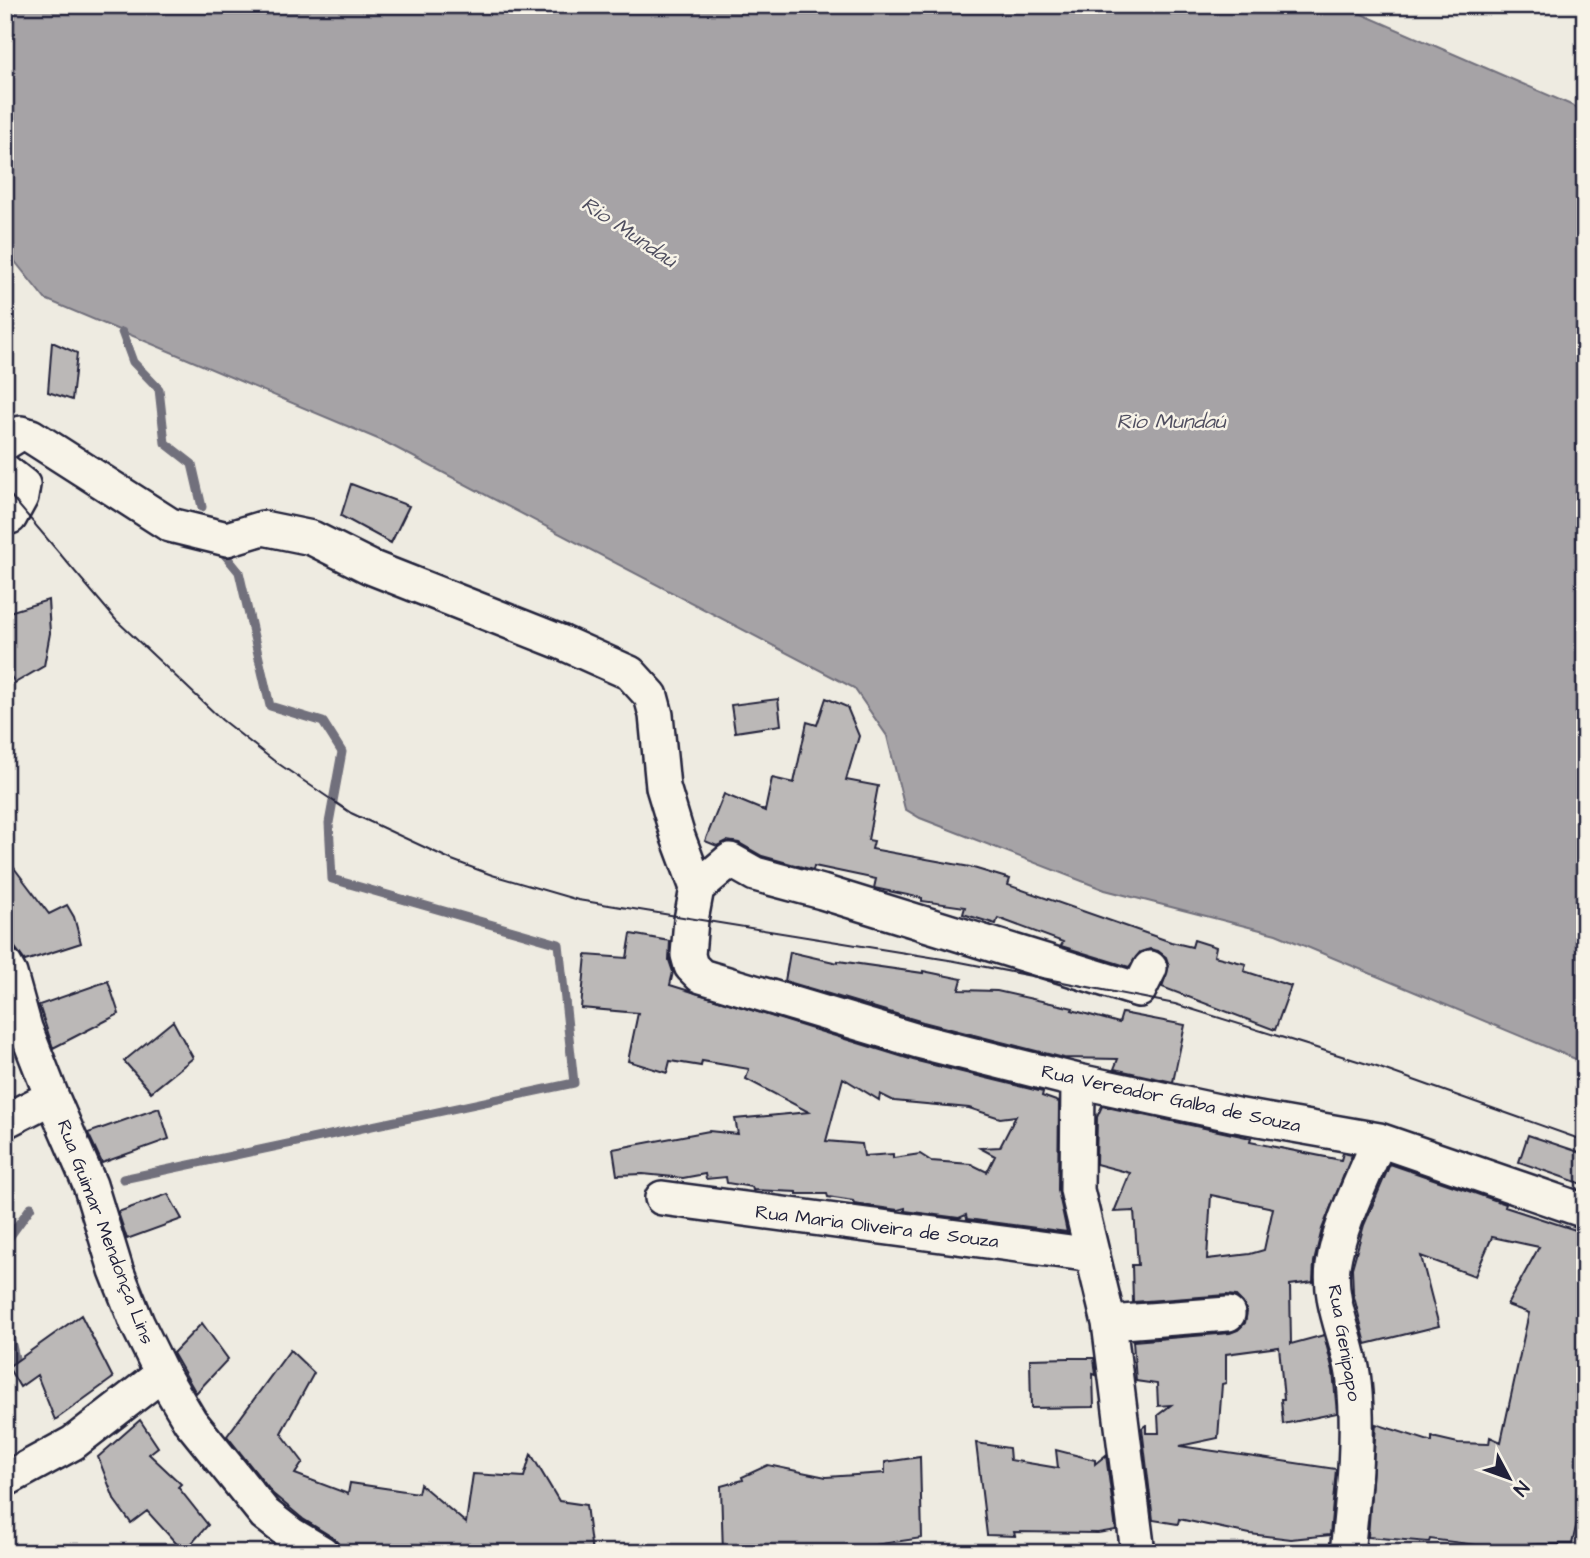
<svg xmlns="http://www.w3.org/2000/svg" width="1590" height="1558" font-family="'Architects Daughter',sans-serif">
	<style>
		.water { fill: #a6a3a6; stroke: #716f7b; stroke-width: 2 }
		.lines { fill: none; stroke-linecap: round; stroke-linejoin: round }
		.stream { stroke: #716f7b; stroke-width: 9 }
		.building { fill: #bbb8b7; stroke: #22223b; stroke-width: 2; fill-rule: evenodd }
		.minor-casing { stroke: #22223b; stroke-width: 38 }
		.minor { stroke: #f7f3e8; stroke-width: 33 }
		.tram { stroke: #22223b; stroke-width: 2 }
		.labels { text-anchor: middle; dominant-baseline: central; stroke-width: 5; stroke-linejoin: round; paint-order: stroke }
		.street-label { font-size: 19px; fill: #22223b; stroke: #f7f3e8 }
		.water-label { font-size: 21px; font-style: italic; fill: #504f60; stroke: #f7f3e8 }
	</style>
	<rect width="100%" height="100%" fill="#eeebe1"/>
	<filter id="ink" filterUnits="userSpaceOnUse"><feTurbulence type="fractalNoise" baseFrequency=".0143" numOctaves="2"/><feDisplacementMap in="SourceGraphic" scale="14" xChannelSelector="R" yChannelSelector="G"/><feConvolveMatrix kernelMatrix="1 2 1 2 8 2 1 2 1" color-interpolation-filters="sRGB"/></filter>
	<g filter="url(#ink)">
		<path class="water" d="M 5,5 L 1341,5 L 1585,111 L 1585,1063 L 1276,934 L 1105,890 L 920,818 L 905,809 L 887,736 L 854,688 L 385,442 L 45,299 L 5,249 Z"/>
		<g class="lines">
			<path class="stream" d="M 122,332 L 133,362 L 159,389 L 165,443 L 192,464 L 202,507
				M 123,1179 L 574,1083 L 559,944 L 332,879 L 329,823 L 342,752 L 323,722 L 270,706 L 239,572 L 225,555
				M 5,1243 L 31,1207
				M 5,1316 L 15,1358 L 5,1363"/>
		</g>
		<path class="building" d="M 52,342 L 77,353 L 72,400 L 48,392 Z
			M 351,484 L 409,506 L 391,543 L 341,516 Z
			M 48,600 L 50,633 L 44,666 L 15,683 L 5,667 L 5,622 L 9,612 Z
			M 826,698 L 847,707 L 859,736 L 846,780 L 878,786 L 868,840 L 874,841 L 872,849 L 970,867 L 1010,879 L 1008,885 L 1171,942 L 1192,947 L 1194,940 L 1216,947 L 1214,956 L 1246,964 L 1244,971 L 1291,986 L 1275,1030 L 1162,987 L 1169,966 L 1166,957 L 1158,951 L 1150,949 L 1140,952 L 1129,967 L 1061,946 L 1063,942 L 998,918 L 996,924 L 963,914 L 965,907 L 922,901 L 922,898 L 874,888 L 876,879 L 814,866 L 813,870 L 762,856 L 739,843 L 727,841 L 717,846 L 705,841 L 724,794 L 765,811 L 772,778 L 794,783 L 807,722 L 817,725 Z
			M 778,699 L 781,725 L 735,732 L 731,705 Z
			M 5,856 L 49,914 L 67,905 L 74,917 L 81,943 L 25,961 L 5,934 Z
			M 631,934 L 670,941 L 669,960 L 673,972 L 670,985 L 913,1060 L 1043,1092 L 1042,1096 L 1059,1102 L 1058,1190 L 1067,1232 L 967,1219 L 966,1215 L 959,1218 L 905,1211 L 905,1208 L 898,1210 L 854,1204 L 853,1201 L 828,1197 L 827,1194 L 797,1194 L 797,1192 L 753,1190 L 752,1187 L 727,1183 L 726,1177 L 706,1179 L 705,1174 L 683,1178 L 643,1174 L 617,1175 L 613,1149 L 709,1131 L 738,1134 L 735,1119 L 809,1112 L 746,1079 L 749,1069 L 702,1061 L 701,1066 L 670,1061 L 667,1073 L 628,1061 L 638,1013 L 581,1008 L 586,955 L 627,958 ZM 843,1078 L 879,1100 L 880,1094 L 894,1101 L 969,1108 L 1000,1118 L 1016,1116 L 1000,1147 L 980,1148 L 995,1156 L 987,1172 L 971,1164 L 931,1161 L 920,1154 L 893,1158 L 893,1154 L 864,1156 L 862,1144 L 826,1141 Z
			M 790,952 L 838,963 L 838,961 L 923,973 L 923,971 L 962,979 L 959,990 L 997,991 L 1073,1008 L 1072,1010 L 1119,1023 L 1122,1013 L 1185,1025 L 1173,1082 L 1114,1069 L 1118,1059 L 1064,1058 L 923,1022 L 785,981 Z
			M 108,981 L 119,1014 L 53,1048 L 39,1005 Z
			M 173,1021 L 193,1058 L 151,1092 L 124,1061 Z
			M 1102,1106 L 1251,1138 L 1250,1142 L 1341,1160 L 1343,1153 L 1352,1155 L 1322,1229 L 1314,1262 L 1313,1282 L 1290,1285 L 1291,1344 L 1324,1335 L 1333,1371 L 1337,1413 L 1283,1424 L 1281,1399 L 1284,1399 L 1279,1347 L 1226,1354 L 1226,1383 L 1222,1384 L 1218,1438 L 1180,1446 L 1336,1469 L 1330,1535 L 1291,1539 L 1250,1534 L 1179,1519 L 1178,1524 L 1153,1520 L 1142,1428 L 1146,1425 L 1146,1433 L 1159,1433 L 1158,1415 L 1171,1405 L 1158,1406 L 1157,1384 L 1136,1381 L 1133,1341 L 1230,1333 L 1238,1330 L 1245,1323 L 1247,1312 L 1243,1303 L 1236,1296 L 1227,1295 L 1133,1302 L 1132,1265 L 1138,1265 L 1134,1211 L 1114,1212 L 1130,1173 L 1096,1164 L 1097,1117 ZM 1211,1195 L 1273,1208 L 1264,1250 L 1250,1254 L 1207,1259 Z
			M 159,1108 L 169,1139 L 102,1163 L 88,1133 Z
			M 1528,1135 L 1585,1154 L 1585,1185 L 1519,1162 Z
			M 1390,1164 L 1506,1204 L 1505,1207 L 1585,1233 L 1585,1489 L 1572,1544 L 1539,1544 L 1492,1547 L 1430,1539 L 1429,1542 L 1368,1537 L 1376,1424 L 1432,1442 L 1432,1437 L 1458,1443 L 1489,1444 L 1490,1437 L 1501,1442 L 1529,1313 L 1507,1305 L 1539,1247 L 1492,1237 L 1475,1276 L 1421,1256 L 1439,1326 L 1366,1344 L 1353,1293 L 1352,1268 L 1364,1225 Z
			M 168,1194 L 182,1219 L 127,1239 L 118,1212 Z
			M 81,1315 L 113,1378 L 55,1420 L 37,1375 L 20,1387 L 8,1367 Z
			M 202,1323 L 228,1359 L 196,1393 L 173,1353 Z
			M 290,1350 L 314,1373 L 281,1433 L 303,1462 L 295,1474 L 348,1494 L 350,1483 L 418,1493 L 420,1484 L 466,1523 L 473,1474 L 524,1477 L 531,1454 L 559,1501 L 586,1505 L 592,1553 L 348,1553 L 341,1551 L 338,1543 L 332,1537 L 303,1519 L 273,1494 L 227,1436 Z
			M 1070,1358 L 1094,1358 L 1096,1375 L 1093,1374 L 1094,1407 L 1031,1408 L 1030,1359 Z
			M 140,1420 L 158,1447 L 149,1454 L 181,1484 L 178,1487 L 208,1525 L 184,1552 L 147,1511 L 131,1523 L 115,1501 L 98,1457 Z
			M 976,1443 L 1009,1448 L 1010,1460 L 1058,1468 L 1056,1450 L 1095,1460 L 1095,1464 L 1106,1455 L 1116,1530 L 1098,1533 L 1014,1532 L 1015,1536 L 987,1535 Z
			M 920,1457 L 922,1538 L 861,1547 L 811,1548 L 811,1553 L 723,1553 L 721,1486 L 743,1480 L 742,1477 L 768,1465 L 826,1477 L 885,1473 L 885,1462 Z"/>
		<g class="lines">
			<defs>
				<path id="minor" d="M 5,443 L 21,433 L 31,436 L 170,525 L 227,539 L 263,528 L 312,538 L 370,567 L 563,643 L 630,673 L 651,696 L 656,715 L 663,787 L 678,837 L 697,888 L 691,920 L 688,955 L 691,966 L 701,976 L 918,1041 L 1078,1081 L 1236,1115 L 1379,1140 L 1585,1211
					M 5,471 L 23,485 L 21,497 L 10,517
					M 697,888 L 730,860 L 755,874 L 822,892 L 1139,990 L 1150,968
					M 5,965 L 10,974 L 25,1028 L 52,1097 L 90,1185 L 116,1270 L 137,1323 L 162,1374 L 190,1421 L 265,1514 L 292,1535 L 322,1553
					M 1078,1081 L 1077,1190 L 1109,1323 L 1138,1553
					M 5,1121 L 52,1097
					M 662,1198 L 1093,1255
					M 1109,1323 L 1228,1314
					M 5,1480 L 73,1443 L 162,1374
					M 1347,1553 C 1353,1496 1360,1439 1354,1382 C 1351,1343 1328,1306 1333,1266 C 1339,1224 1363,1180 1379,1140"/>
			</defs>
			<use href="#minor" class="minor-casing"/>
			<use href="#minor" class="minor"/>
			<path class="tram" d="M 5,489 L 116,620 L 222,720 L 273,760 L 351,813 L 452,860 L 492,875 L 578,900 L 955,961 L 1175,1004 L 1377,1067 L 1585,1141"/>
		</g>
	</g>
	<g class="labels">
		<g class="street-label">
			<text transform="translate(1171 1099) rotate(12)">Rua Vereador Galba de Souza</text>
			<text transform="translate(877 1227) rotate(7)">Rua Maria Oliveira de Souza</text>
			<text transform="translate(105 1232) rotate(69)">Rua Guimar Mendonça Lins</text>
			<text transform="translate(1344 1343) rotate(80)">Rua Genipapo</text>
		</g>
		<g class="water-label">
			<text transform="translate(629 232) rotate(34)">Rio Mundaú</text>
			<text x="1171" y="421">Rio Mundaú</text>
		</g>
	</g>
	<rect width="1590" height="1558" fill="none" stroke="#f7f3e8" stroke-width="28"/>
	<rect x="14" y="14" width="1562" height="1530" fill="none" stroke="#22223b" stroke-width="2.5" filter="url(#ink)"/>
	<g transform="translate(1509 1478) rotate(131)" stroke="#f7f3e8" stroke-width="5" paint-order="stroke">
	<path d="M0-5L12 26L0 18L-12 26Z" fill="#22223b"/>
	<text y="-10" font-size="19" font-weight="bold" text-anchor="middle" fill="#22223b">N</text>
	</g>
</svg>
